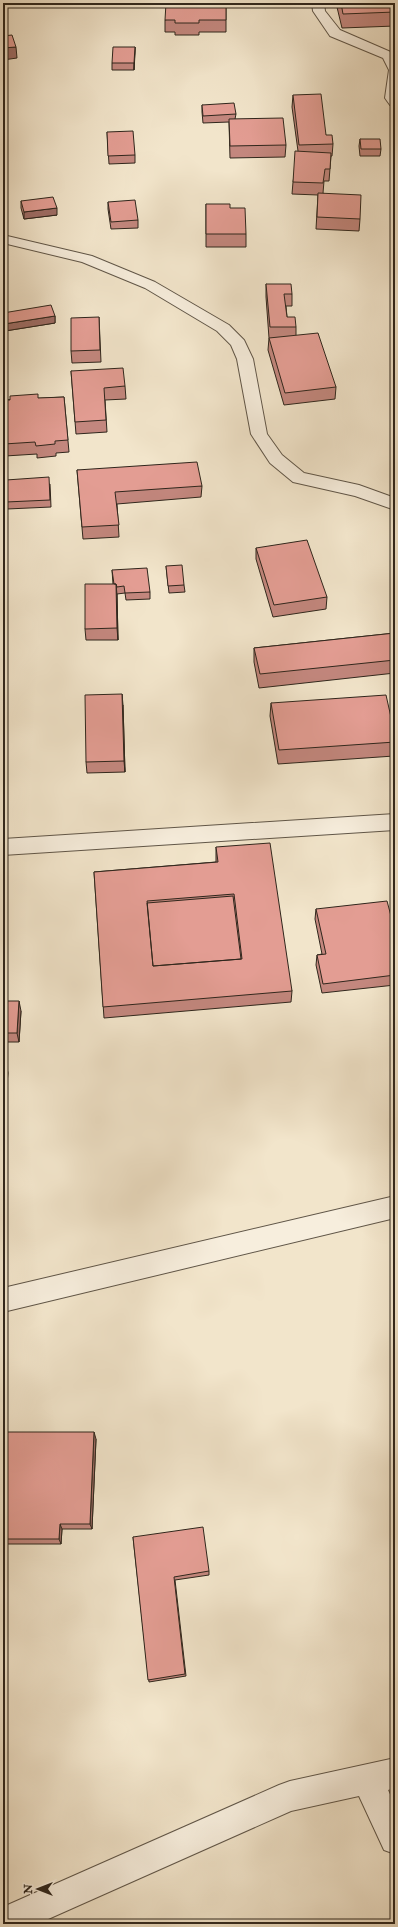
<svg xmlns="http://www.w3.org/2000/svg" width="398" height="1927" font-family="'IM FELL Double Pica',serif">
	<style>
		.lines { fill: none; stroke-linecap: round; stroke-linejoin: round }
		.minor-casing { stroke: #605648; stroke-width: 2 }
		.minor { fill: #f7eedd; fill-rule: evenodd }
		.wall { fill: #c3877e; stroke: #2f261c }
		.shaded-wall { fill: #9f6e67; stroke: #2f261c }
		.building { fill: #e39d93; stroke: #2f261c; fill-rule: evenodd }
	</style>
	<rect width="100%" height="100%" fill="#f2e5cb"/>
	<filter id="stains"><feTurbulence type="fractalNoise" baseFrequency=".005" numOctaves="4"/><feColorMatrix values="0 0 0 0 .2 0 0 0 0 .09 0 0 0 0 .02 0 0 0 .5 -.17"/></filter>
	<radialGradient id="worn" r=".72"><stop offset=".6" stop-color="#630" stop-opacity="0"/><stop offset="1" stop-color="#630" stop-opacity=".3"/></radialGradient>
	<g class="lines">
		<defs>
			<path id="minor" d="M 312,3 L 324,3 L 325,11 L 340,30 L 393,53 L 395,57 L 395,106 L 390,105 L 385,98 L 389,70 L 383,58 L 330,36 L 313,11 Z
				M 3,235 L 92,256 L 155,282 L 229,325 L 244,340 L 253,359 L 267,434 L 282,455 L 304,473 L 359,485 L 395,498 L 395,510 L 355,496 L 293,482 L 270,463 L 251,434 L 237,359 L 231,345 L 217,331 L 145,288 L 82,262 L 3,243 Z
				M 395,814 L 395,830 L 3,855 L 3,839 Z
				M 395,1196 L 395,1218 L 3,1312 L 3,1288 Z
				M 395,1758 L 395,1788 L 388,1790 L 395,1805 L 395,1854 L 384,1850 L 359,1796 L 291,1811 L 37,1924 L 3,1924 L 3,1907 L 279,1785 L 290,1781 Z"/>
		</defs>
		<use href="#minor" class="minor-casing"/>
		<use href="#minor" class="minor"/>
	</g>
	<path class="wall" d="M 226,3 L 226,32 L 199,32 L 199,35 L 175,35 L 175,32 L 165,32 L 165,20 Z
		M 336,3 L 395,3 L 395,26 L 342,28 Z
		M 135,47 L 134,70 L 112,70 L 112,63 Z
		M 293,95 L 326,135 L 333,144 L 332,156 L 331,156 L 329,181 L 324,181 L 323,193 L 360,219 L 359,231 L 316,229 L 318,195 L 292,194 L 293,182 L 298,151 L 292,107 Z
		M 202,105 L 236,114 L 235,119 L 286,145 L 285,157 L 230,158 L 229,122 L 203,123 L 202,112 Z
		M 107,132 L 135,155 L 135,163 L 109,164 Z
		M 360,139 L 381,149 L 380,156 L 360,156 L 359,146 Z
		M 21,201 L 57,215 L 24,219 L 21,208 Z
		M 108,202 L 138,220 L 138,228 L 111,229 L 108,209 Z
		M 206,204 L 246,234 L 246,247 L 206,247 Z
		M 266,284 L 292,294 L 292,306 L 286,306 L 287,317 L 296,327 L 296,336 L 336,387 L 335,399 L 284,405 L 268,350 L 269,338 L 266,297 Z
		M 3,313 L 55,316 L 55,323 L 5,331 L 3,325 Z
		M 99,317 L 101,362 L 72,363 L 71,351 Z
		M 71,371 L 125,386 L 126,399 L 105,400 L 107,432 L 76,434 Z
		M 64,397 L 69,452 L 56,453 L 56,456 L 37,458 L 37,454 L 5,456 L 4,448 L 3,449 L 3,400 Z
		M 77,470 L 202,486 L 201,497 L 117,504 L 119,537 L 83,539 Z
		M 50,484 L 51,507 L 7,509 L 6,502 Z
		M 256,548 L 327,597 L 326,609 L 273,617 L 256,559 Z
		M 166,566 L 184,585 L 185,592 L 169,593 Z
		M 112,570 L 150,592 L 150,599 L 126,600 L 125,593 L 117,594 L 118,640 L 86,640 L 85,629 L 113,584 Z
		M 395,633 L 395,673 L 259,688 L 254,662 L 254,648 Z
		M 271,703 L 395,735 L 395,751 L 394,756 L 278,764 L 270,716 Z
		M 123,705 L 125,772 L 87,773 L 86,762 Z
		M 216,847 L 292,991 L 291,1002 L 104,1018 L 94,872 L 216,862 Z
		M 316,909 L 395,931 L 395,985 L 322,993 L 316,965 L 317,955 L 322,954 L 315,919 Z
		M 3,1001 L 21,1011 L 19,1042 L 3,1042 Z
		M 96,1439 L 92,1529 L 62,1529 L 61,1544 L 3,1544 L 3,1442 Z
		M 133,1537 L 209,1571 L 209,1575 L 175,1580 L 186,1676 L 149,1682 Z"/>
	<path class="shaded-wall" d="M 16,47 L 17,58 L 3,60 L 3,48 Z
		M 135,47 L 135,54 L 134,70 L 134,63 Z
		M 57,208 L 57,215 L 24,219 L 24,212 Z
		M 55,316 L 55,323 L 5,331 L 4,324 Z
		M 116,584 L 117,595 L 118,640 L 117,628 Z
		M 122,694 L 123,705 L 125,772 L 124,761 Z
		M 19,1001 L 21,1011 L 19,1042 L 17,1033 Z
		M 6,1062 L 8,1073 L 3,1124 L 3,1087 Z
		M 94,1432 L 96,1439 L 92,1529 L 90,1524 Z
		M 60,1524 L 62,1529 L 61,1544 L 59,1539 Z"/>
	<path class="building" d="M 166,3 L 226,3 L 226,20 L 199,20 L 199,23 L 175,23 L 175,20 L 165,20 Z
		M 341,3 L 395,3 L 395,12 L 343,14 Z
		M 12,35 L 16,47 L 3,48 L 3,36 Z
		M 113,47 L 135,47 L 134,63 L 112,63 Z
		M 321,94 L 326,135 L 332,135 L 333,144 L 299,145 L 293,95 Z
		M 234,103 L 236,114 L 203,116 L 202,105 Z
		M 283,118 L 286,145 L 230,146 L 229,119 Z
		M 133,131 L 135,155 L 108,156 L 107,132 Z
		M 360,139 L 380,139 L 381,149 L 361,149 Z
		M 295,151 L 331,153 L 330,169 L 325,169 L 323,183 L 293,182 Z
		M 318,193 L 361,195 L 360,219 L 317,217 Z
		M 53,197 L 57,208 L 24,212 L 21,201 Z
		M 135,200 L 138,220 L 111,222 L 108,202 Z
		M 206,204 L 230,204 L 230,208 L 245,208 L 246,234 L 206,234 Z
		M 266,284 L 291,284 L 292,294 L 284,294 L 287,317 L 295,317 L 296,327 L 270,327 Z
		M 51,305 L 55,316 L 4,324 L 3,321 L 3,313 Z
		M 99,317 L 100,350 L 71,351 L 71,318 Z
		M 318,333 L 336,387 L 285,393 L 269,338 Z
		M 123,368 L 125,386 L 104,388 L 106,420 L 75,422 L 71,371 Z
		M 38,394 L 38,398 L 64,397 L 68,440 L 55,441 L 55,444 L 36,446 L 35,442 L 4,444 L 3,436 L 3,400 L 10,400 L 10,396 Z
		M 197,462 L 202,486 L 115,492 L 119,525 L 82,527 L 77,470 Z
		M 49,477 L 50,500 L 6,502 L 6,480 Z
		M 307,540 L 327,597 L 274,605 L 256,548 Z
		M 182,565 L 184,585 L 168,586 L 166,566 Z
		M 147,568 L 150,592 L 125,593 L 124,586 L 117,587 L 116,584 L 114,584 L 112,570 Z
		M 85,584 L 116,584 L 117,628 L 85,629 Z
		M 395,633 L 395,660 L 260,674 L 254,648 Z
		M 122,694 L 124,761 L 86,762 L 85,695 Z
		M 386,695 L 395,735 L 395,742 L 279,750 L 271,703 Z
		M 270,843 L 292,991 L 103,1007 L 94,872 L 218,862 L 216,847 ZM 234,894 L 242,959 L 153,966 L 147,901 Z
		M 233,896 L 241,959 L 153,966 L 147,903 Z
		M 387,901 L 395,931 L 395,975 L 323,984 L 317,955 L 326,954 L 316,909 Z
		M 3,1001 L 19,1001 L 17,1033 L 3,1033 Z
		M 3,1062 L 6,1062 L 3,1087 Z
		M 4,1432 L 94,1432 L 90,1524 L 60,1524 L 59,1539 L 3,1539 L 3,1442 Z
		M 203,1527 L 209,1571 L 174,1577 L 185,1674 L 148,1680 L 133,1537 Z"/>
	<rect width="398" height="1927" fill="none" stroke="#f2e5cb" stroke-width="16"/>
	<rect x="4" y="4" width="390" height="1919" fill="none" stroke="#2f261c" stroke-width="2"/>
	<rect x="8" y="8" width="382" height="1911" fill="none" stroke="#2f261c"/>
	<g transform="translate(38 1889) rotate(270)" stroke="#f7eedd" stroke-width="3" paint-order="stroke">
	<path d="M0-3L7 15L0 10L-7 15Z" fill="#2f261c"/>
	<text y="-6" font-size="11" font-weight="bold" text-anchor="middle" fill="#2f261c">N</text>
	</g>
	<rect width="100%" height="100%" filter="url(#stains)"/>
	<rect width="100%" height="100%" fill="url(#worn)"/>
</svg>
